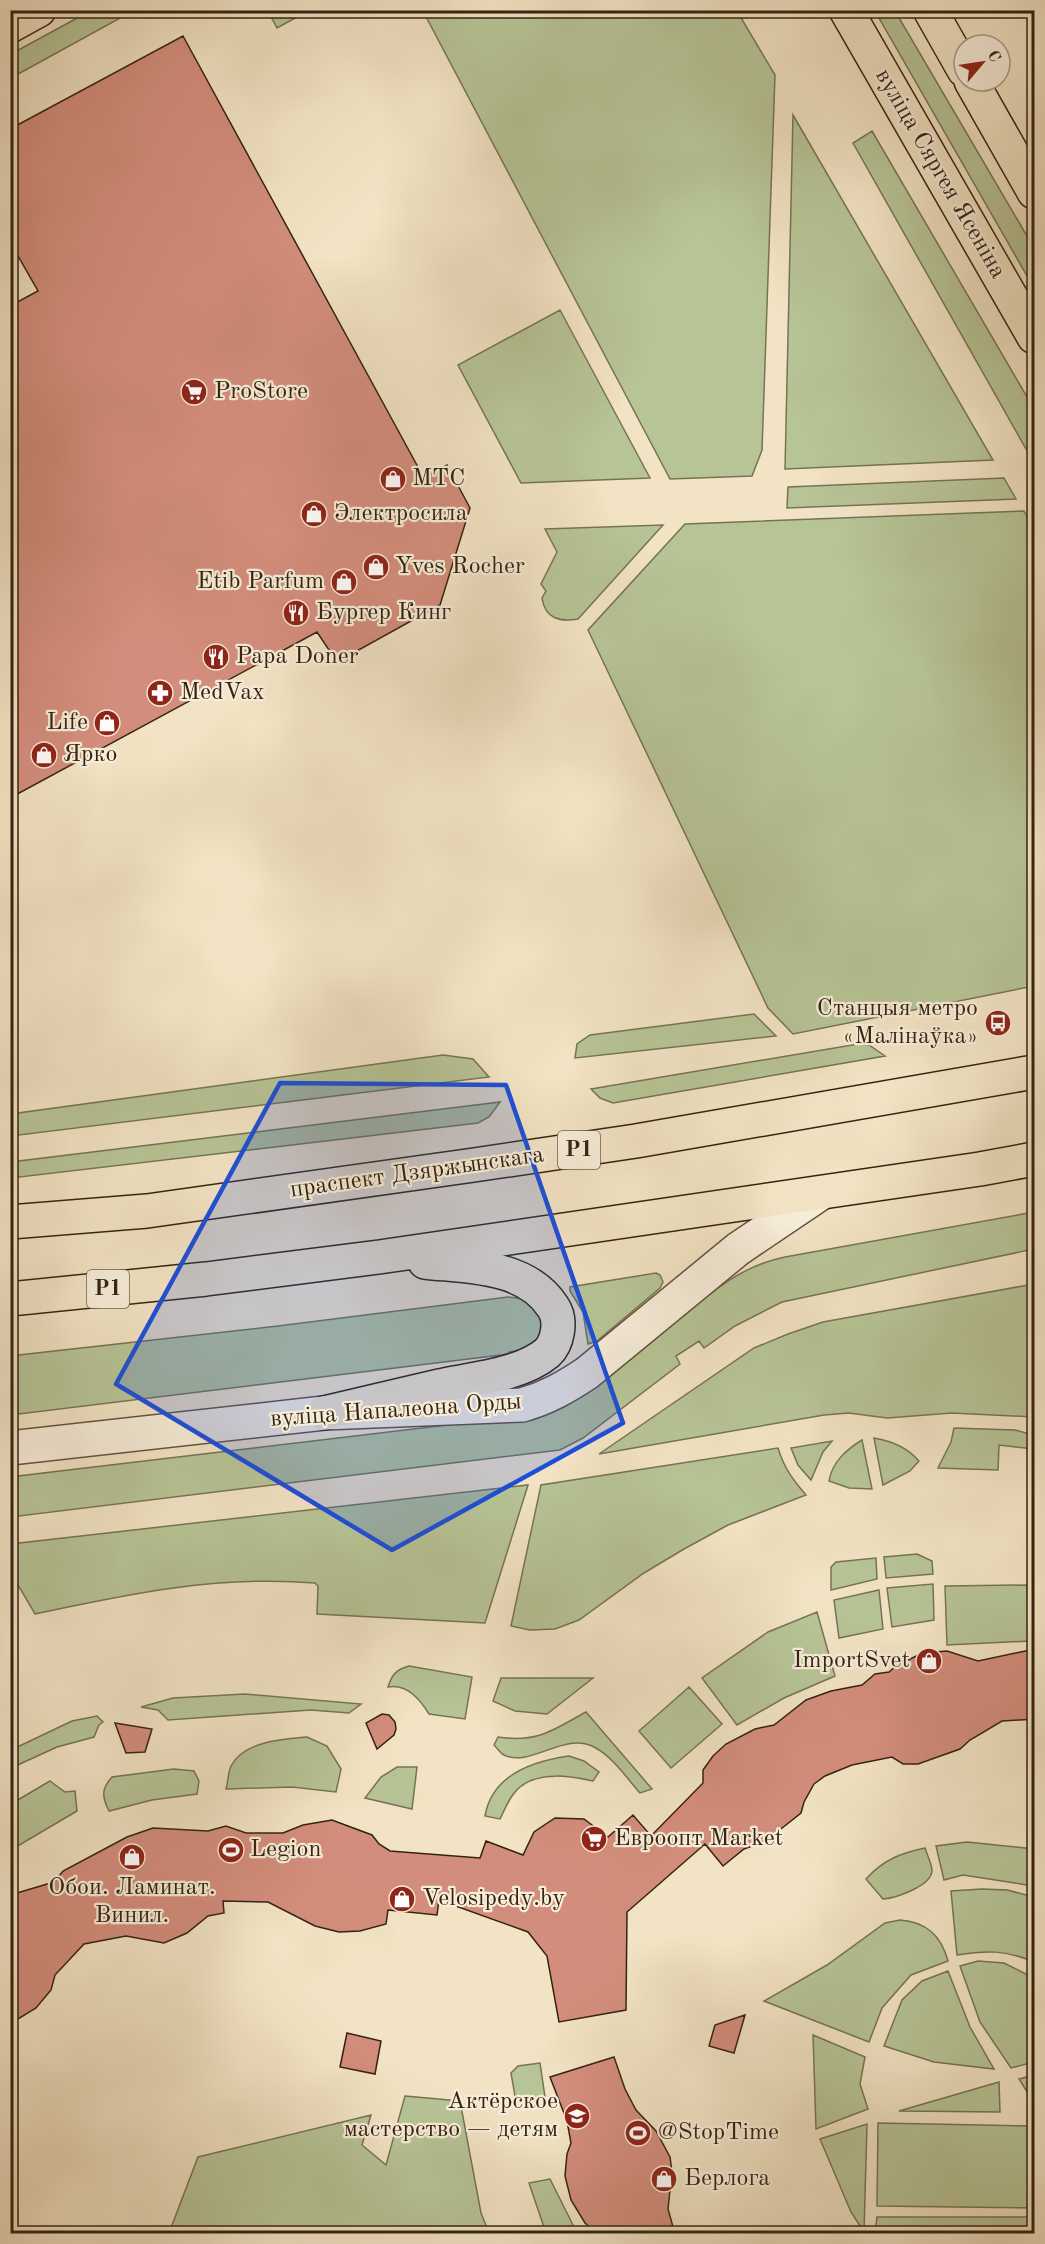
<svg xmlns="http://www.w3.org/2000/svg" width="1045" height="2244" font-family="'Old Standard TT',serif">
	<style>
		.green { fill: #b7c496; stroke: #767454; stroke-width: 1.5 }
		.building { fill: #d38d7c; stroke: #342311; stroke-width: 1.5 }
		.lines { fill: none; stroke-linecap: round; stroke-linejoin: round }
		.minor-casing { stroke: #64533e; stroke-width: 36 }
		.major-casing { stroke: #342311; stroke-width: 36 }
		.minor { stroke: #f7edd9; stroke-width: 33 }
		.major { stroke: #f2e3c4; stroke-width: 33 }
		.marked { fill: #1d4ed8; fill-opacity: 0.2; stroke: #1d4ed8; stroke-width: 4.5; stroke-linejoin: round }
		.labels { text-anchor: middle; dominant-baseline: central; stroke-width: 4.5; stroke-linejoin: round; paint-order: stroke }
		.shield { fill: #f7edd9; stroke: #6e604d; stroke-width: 1.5 }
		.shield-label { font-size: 22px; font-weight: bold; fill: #342311 }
		.street-label { font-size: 24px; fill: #342311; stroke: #f7edd9 }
		.poi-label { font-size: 24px; fill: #342311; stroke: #f7edd9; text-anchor: start }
	</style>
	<rect width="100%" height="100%" fill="#f2e3c4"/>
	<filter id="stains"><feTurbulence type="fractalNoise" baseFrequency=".00333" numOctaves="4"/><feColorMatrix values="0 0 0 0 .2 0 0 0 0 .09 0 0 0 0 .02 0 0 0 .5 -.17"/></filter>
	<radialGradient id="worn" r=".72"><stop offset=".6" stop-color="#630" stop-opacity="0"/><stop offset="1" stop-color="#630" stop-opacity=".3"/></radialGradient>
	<path class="green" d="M 92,10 L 133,11 L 11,78 L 11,54 Z
		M 268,11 L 308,11 L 277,28 Z
		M 423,11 L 737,11 L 775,75 L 762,450 L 752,476 L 670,479 Z
		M 875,11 L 895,11 L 1034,248 L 1034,288 Z
		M 793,115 L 993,460 L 785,469 Z
		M 872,131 L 1034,409 L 1034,463 L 853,143 Z
		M 560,310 L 650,478 L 521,483 L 458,365 Z
		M 1004,478 L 1016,499 L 787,508 L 788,487 Z
		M 1024,511 L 1034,530 L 1034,986 L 793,1034 L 768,1008 L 588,630 L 685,524 Z
		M 663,525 L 578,619 C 560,622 545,619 542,598 L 546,591 L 541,584 L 557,552 L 545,529 Z
		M 754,1014 L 776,1036 L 575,1058 L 577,1044 L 590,1035 Z
		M 858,1044 L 869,1045 L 885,1056 L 613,1103 L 600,1098 L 591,1089 Z
		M 443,1055 L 473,1059 L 489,1077 L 11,1136 L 11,1114 Z
		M 500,1102 L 489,1117 L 478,1123 L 11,1178 L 11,1162 Z
		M 1034,1212 L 1034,1249 L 782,1302 L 735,1326 L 704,1348 L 699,1341 L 676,1356 L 680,1364 L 583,1438 L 560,1450 L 11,1517 L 10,1477 L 523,1416 L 707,1293 L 709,1295 C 732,1276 756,1263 785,1257 Z
		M 656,1273 L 660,1275 L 663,1282 L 660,1288 L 597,1341 L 588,1344 L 583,1312 L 570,1291 L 570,1287 Z
		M 1034,1284 L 1034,1417 L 952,1413 L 887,1418 L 849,1413 L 824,1415 L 599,1454 L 754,1348 L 788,1334 L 823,1322 Z
		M 508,1297 C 535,1298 537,1312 549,1333 L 525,1349 L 509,1352 L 509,1354 L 11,1415 L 10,1356 L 278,1326 Z
		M 954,1428 L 1015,1430 L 1034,1435 L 1034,1449 L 999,1445 L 998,1470 L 938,1468 L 951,1442 Z
		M 874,1438 C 892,1441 907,1447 919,1461 L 910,1471 L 883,1485 Z
		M 862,1440 L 872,1489 L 849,1488 L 829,1481 C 832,1462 846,1450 862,1440 Z
		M 832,1441 L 823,1452 L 811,1480 L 798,1465 L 791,1448 Z
		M 778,1448 C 784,1468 793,1480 806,1495 L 728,1525 L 684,1549 L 644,1573 L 579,1620 L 555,1629 L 530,1630 L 511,1626 L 541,1485 Z
		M 528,1485 L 485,1623 L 317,1614 L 318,1586 L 315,1583 C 218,1575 128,1594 35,1614 L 11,1573 L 11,1544 Z
		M 917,1554 L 932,1561 L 933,1574 L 886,1578 L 884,1557 Z
		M 876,1558 L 877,1579 L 831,1590 L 831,1567 L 836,1562 Z
		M 933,1584 L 934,1620 L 892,1627 L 887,1588 Z
		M 1027,1585 L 1030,1641 L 947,1645 L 945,1586 Z
		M 879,1590 L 883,1629 L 839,1638 L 834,1600 Z
		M 817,1612 L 835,1676 L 784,1698 L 737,1725 L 702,1678 L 768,1632 Z
		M 409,1666 L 472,1677 L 465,1719 L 429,1714 C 420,1699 407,1683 388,1687 C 392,1674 396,1670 409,1666 Z
		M 501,1678 L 593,1678 L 547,1714 L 515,1711 L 493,1701 Z
		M 689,1687 L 722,1724 L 671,1768 L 639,1731 Z
		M 245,1694 L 361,1704 L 349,1713 L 311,1710 L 168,1720 L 158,1710 L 141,1707 L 173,1698 Z
		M 586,1712 L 652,1789 L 640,1793 C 626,1777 613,1757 594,1747 C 565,1731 530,1768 504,1755 C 500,1753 497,1748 494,1745 L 498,1737 C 538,1743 553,1730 586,1712 Z
		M 97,1716 L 103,1722 L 99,1725 L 94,1737 L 57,1747 L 11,1768 L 11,1750 L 72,1721 Z
		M 307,1737 L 327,1746 L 341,1769 L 336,1792 L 292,1787 L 226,1789 C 228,1783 228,1772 231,1766 C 244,1741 283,1739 307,1737 Z
		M 569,1756 L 584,1761 L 599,1772 L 593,1781 C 570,1776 540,1771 520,1787 C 510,1795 505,1809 500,1819 L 485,1816 C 492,1775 533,1761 569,1756 Z
		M 397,1767 L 417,1767 L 412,1809 L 365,1798 L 381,1777 Z
		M 174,1769 L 194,1771 L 199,1781 L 197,1794 L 152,1800 L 109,1811 C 102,1797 101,1789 112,1777 Z
		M 50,1781 L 65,1792 L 75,1791 L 77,1811 L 11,1850 L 11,1804 Z
		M 967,1842 L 1034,1849 L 1034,1886 L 963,1875 L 944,1880 L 936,1846 Z
		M 925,1848 C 927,1855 932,1864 932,1871 C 931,1886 896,1898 883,1899 L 866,1879 C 883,1860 901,1853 925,1848 Z
		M 982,1889 L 1007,1890 L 1034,1897 L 1034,1962 C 1006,1950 987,1950 957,1955 L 951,1891 Z
		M 900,1920 C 926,1922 941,1935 948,1961 L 911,1975 L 882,2008 L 869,2042 L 764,2001 L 827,1965 L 885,1923 Z
		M 978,1961 L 1004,1963 L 1034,1978 L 1034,2062 L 1011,2068 L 980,2022 L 960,1966 Z
		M 948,1971 L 970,2027 L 994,2069 L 934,2062 L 884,2046 L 902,2000 L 922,1981 Z
		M 813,2035 L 865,2057 L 860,2084 L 868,2109 L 816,2129 Z
		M 540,2063 L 545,2097 L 516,2102 L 511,2073 L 518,2066 Z
		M 1034,2075 L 1034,2103 L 1019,2079 Z
		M 999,2082 L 1000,2112 L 899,2111 Z
		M 405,2096 L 460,2101 L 481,2213 L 489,2233 L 169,2233 L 198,2157 L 371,2115 L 362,2145 L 386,2165 Z
		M 878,2123 L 1034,2126 L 1034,2208 L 877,2206 Z
		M 867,2124 L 864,2232 L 851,2212 L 820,2139 Z
		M 550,2179 L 577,2233 L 546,2233 L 529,2183 Z
		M 877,2217 L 1034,2217 L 1034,2233 L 875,2233 Z"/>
	<path class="building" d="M 183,36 L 424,478 L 447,465 L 470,508 L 440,605 L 337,662 L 317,632 L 10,798 L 10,306 L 38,291 L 10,242 L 10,129 Z
		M 1035,1649 L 1035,1719 L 1002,1721 L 970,1740 L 960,1749 L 918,1764 L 903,1764 L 892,1757 L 852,1765 L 825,1776 L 814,1784 L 804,1802 L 801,1813 L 772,1836 L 760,1843 L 744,1849 L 723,1866 L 705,1844 L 627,1912 L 626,2010 L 559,2022 L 547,1956 L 528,1932 L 439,1900 L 437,1915 L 388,1910 L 386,1924 L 360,1931 L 339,1932 L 315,1926 L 268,1902 L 223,1901 L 224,1913 L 208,1916 L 187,1933 L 164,1943 L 126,1936 L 84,1944 L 55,1975 L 51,1990 L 36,2008 L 10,2024 L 10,1895 L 54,1882 L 63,1871 L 127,1837 L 153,1828 L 208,1831 L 226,1826 L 246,1833 L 283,1833 L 303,1825 L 332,1820 L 372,1835 L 379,1844 L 390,1851 L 480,1858 L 486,1841 L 523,1855 L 534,1832 L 555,1818 L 584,1819 L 608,1837 L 633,1815 L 651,1836 L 703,1783 L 703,1770 L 713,1756 L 726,1744 L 755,1729 L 774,1725 L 806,1700 L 831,1691 L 862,1685 L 875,1674 L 889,1672 L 897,1665 L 923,1653 L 947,1651 L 978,1661 Z
		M 382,1714 L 389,1715 L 395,1722 L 396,1729 L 394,1735 L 377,1749 L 366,1723 Z
		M 115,1723 L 152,1729 L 145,1752 L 126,1753 Z
		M 745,2015 L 734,2053 L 709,2046 L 715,2025 Z
		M 347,2033 L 381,2041 L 375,2074 L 340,2067 Z
		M 614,2057 L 625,2089 L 636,2110 L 656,2131 L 670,2157 L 672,2172 L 668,2209 L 675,2234 L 597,2234 L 585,2223 L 571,2200 L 565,2176 L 567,2154 L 571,2143 L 567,2121 L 550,2077 Z"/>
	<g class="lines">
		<defs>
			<path id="minor" d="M 10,1448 L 324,1413 L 522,1405 C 547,1398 566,1387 587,1373 L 738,1249 L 821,1193"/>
			<path id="major" d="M 846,10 L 1034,337
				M 930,10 L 964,70
				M 10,26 L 39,10
				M 971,81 L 1034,192
				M 10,1222 L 147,1211 L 474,1165 L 636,1141 L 1034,1072
				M 10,1299 L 206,1279 L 379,1257 L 980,1169 L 1034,1159
				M 324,1413 C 362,1404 400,1395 439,1386 C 471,1379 521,1375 547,1353 C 558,1343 562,1320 553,1307 C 526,1265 469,1267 425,1262"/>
		</defs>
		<use href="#minor" class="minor-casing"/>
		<use href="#major" class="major-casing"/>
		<use href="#minor" class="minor"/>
		<use href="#major" class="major"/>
	</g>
	<path class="marked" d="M 280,1083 L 506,1085 L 623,1423 L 392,1550 L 116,1384 Z"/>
	<defs>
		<symbol id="supermarket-disc" viewBox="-11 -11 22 22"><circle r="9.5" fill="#8f2418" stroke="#f7edd9"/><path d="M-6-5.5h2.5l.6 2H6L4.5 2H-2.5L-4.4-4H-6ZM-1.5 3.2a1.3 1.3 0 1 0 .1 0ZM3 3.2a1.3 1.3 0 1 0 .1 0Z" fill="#fff"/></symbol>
		<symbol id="shop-disc" viewBox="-11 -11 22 22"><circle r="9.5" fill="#8f2418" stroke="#f7edd9"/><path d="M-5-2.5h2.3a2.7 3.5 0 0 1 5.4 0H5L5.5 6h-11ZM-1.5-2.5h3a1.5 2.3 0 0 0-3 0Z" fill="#fff"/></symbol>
		<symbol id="restaurant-disc" viewBox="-11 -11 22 22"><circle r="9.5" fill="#8f2418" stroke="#f7edd9"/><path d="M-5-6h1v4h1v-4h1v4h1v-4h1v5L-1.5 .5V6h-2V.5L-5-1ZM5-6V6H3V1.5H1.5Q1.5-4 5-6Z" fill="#fff"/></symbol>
		<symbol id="pharmacy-disc" viewBox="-11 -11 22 22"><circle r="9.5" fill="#8f2418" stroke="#f7edd9"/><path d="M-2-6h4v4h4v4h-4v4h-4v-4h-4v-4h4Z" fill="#fff"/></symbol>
		<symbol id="bus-disc" viewBox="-11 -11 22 22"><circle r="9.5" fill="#8f2418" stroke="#f7edd9"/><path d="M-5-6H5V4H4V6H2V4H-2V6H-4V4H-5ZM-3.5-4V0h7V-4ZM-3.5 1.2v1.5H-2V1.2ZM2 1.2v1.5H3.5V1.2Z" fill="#fff"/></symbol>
		<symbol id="stadium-disc" viewBox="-11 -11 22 22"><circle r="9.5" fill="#8f2418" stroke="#f7edd9"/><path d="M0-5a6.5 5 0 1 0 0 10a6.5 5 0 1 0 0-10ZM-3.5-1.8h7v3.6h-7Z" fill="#fff"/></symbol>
		<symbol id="school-disc" viewBox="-11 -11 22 22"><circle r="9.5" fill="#8f2418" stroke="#f7edd9"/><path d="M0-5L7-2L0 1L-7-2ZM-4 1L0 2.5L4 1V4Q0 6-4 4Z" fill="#fff"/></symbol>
	</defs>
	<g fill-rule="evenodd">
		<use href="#supermarket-disc" x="179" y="377" width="30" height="30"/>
		<use href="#shop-disc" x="378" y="464" width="30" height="30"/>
		<use href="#shop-disc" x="299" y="499" width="30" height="30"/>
		<use href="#shop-disc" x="361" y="552" width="30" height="30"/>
		<use href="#shop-disc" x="329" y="567" width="30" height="30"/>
		<use href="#restaurant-disc" x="281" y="598" width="30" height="30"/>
		<use href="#restaurant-disc" x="201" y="642" width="30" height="30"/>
		<use href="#pharmacy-disc" x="145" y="678" width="30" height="30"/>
		<use href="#shop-disc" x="92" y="708" width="30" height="30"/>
		<use href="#shop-disc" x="29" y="740" width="30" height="30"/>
		<use href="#bus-disc" x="983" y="1008" width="30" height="30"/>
		<use href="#shop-disc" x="914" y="1646" width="30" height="30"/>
		<use href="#supermarket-disc" x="579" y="1824" width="30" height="30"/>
		<use href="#stadium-disc" x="216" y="1835" width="30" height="30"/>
		<use href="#shop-disc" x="117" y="1842" width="30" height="30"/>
		<use href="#shop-disc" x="387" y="1884" width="30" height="30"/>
		<use href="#school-disc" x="562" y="2101" width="30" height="30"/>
		<use href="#stadium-disc" x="623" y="2118" width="30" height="30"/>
		<use href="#shop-disc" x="649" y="2164" width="30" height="30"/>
	</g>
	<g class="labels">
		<g class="shield">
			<rect x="558" y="1131" width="42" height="38" rx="4.5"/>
			<rect x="87" y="1270" width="42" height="38" rx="4.5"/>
		</g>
		<g class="shield-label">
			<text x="579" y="1150">Р1</text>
			<text x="108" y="1289">Р1</text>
		</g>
		<g class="street-label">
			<text transform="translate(940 174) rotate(60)">вуліца Сяргея Ясеніна</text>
			<text transform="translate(417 1173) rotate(-8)">праспект Дзяржынскага</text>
			<text transform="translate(396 1411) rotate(-4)">вуліца Напалеона Орды</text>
		</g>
		<g class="poi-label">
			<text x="214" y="392">ProStore</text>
			<text x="412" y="479">МТС</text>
			<text x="334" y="514">Электросила</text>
			<text x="395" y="567">Yves Rocher</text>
			<text x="324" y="582" text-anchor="end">Etib Parfum</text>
			<text x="316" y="613">Бургер Кинг</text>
			<text x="236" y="657">Papa Doner</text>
			<text x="180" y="693">MedVax</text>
			<text x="88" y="723" text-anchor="end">Life</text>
			<text x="63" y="755">Ярко</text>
			<text x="978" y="1009" text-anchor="end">Станцыя метро<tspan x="978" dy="28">«Малінаўка»</tspan></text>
			<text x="910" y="1661" text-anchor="end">ImportSvet</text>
			<text x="614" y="1839">Евроопт Market</text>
			<text x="250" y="1850">Legion</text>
			<text x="132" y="1888" text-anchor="middle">Обои. Ламинат.<tspan x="132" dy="28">Винил.</tspan></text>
			<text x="422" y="1899">Velosipedy.by</text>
			<text x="558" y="2102" text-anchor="end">Актёрское<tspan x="558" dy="28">мастерство — детям</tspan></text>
			<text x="658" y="2133">@StopTime</text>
			<text x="684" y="2179">Берлога</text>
		</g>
	</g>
	<rect width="1045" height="2244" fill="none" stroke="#f2e3c4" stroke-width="36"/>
	<rect x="12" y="12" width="1021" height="2220" fill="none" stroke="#342311" stroke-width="3"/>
	<rect x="18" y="18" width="1009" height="2208" fill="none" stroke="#342311" stroke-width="1.5"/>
	<g transform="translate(982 63) rotate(61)"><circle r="28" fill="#f7edd9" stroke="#a99c89" stroke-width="1.5"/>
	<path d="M0-4.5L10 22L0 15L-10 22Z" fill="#8f2418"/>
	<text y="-9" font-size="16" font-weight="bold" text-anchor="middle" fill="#342311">С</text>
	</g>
	<rect width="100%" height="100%" filter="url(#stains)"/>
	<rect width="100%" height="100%" fill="url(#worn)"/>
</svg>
